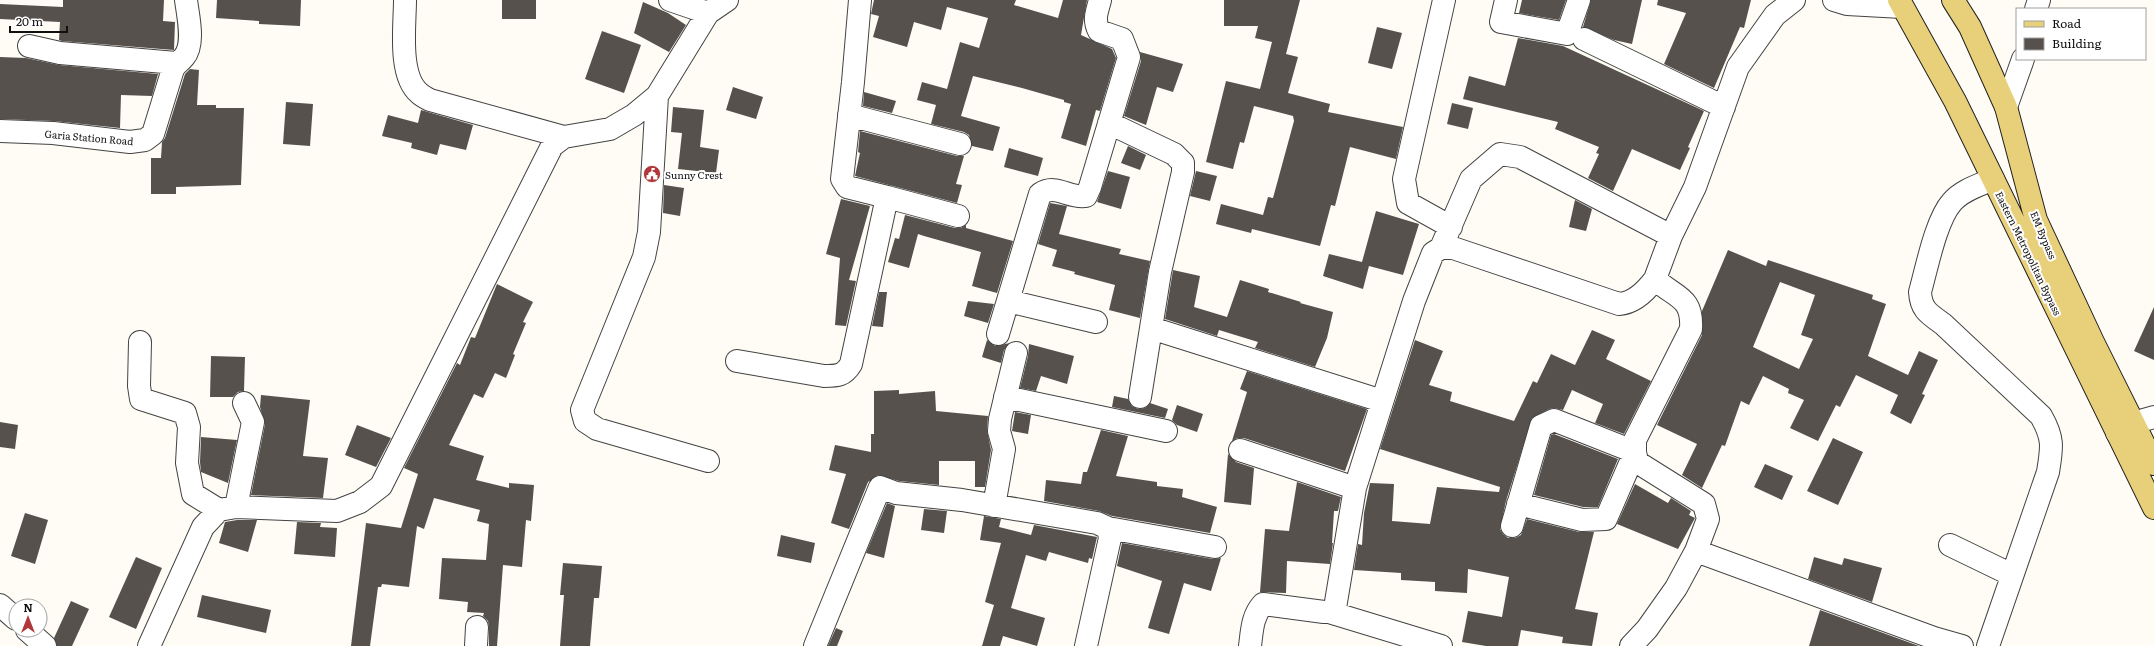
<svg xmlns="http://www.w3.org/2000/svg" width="2154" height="646" font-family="Literata,serif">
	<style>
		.building { fill: #57514d; fill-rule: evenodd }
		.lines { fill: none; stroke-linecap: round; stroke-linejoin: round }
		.minor-casing { stroke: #434343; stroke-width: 24 }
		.major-casing { stroke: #212121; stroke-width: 24 }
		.minor { stroke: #fff; stroke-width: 22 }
		.major { stroke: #e8cf79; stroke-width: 22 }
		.labels { text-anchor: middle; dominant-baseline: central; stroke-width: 4; stroke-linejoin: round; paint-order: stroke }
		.street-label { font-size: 10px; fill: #101010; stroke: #fff }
		.poi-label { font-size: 10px; fill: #101010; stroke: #fff; text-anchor: start }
	</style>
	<rect width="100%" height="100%" fill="#fefcf4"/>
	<path class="building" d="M 63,0 L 164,0 L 163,21 L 175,22 L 174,50 L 62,41 L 59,40 L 60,22 L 0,19 L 0,4 L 63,7 Z
		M 217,0 L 301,0 L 300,26 L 259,24 L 259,21 L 216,18 Z
		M 502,0 L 536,0 L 536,19 L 502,19 Z
		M 874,0 L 1016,0 L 1014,5 L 1058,18 L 1063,0 L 1087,0 L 1081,35 L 1112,49 L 1116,58 L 1100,111 L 1096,110 L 1086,146 L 1061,138 L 1071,104 L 1064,102 L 1064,100 L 1022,88 L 973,76 L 961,116 L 1000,127 L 993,151 L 972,146 L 969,135 L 964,132 L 931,124 L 936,105 L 917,100 L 922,82 L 947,89 L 960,42 L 979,48 L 988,18 L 947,7 L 941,30 L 914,22 L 907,47 L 873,37 L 879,16 L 871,14 Z
		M 1224,0 L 1300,0 L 1286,54 L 1298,57 L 1288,93 L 1330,104 L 1328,112 L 1403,127 L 1396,159 L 1350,147 L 1335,206 L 1331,205 L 1320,246 L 1252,229 L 1251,233 L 1216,224 L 1221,204 L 1263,215 L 1268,197 L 1273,198 L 1294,121 L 1293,116 L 1254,106 L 1244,143 L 1240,142 L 1233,169 L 1206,162 L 1226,81 L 1260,89 L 1272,42 L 1255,38 L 1258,26 L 1224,26 Z
		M 1522,0 L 1566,0 L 1559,20 L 1519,13 Z
		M 1591,0 L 1642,0 L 1632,44 L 1614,40 L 1583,27 Z
		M 1658,0 L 1751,0 L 1744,28 L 1740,27 L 1714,88 L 1664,64 L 1686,13 L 1657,5 Z
		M 643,2 L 668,13 L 686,25 L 669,52 L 634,33 Z
		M 1377,27 L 1402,33 L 1392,69 L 1368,63 Z
		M 602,31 L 641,45 L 624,93 L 585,79 Z
		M 1518,38 L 1563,46 L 1704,111 L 1688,147 L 1690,148 L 1680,170 L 1632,149 L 1613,191 L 1588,178 L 1599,154 L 1596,153 L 1599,147 L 1555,129 L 1558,122 L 1463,99 L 1469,76 L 1505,86 Z
		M 1140,52 L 1183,64 L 1173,92 L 1157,87 L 1146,125 L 1124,116 L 1141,61 Z
		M 0,57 L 26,58 L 59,65 L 158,74 L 152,96 L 121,95 L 120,128 L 54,121 L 0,119 Z
		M 190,69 L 199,70 L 197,105 L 216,105 L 216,108 L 244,108 L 241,185 L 176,187 L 176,194 L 151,194 L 151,158 L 161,158 L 162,142 L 165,138 L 185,74 Z
		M 733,87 L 763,97 L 756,119 L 726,110 Z
		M 864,92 L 896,101 L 892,113 L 863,106 Z
		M 286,102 L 313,104 L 310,146 L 283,144 Z
		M 1452,103 L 1473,108 L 1468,129 L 1447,124 Z
		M 673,107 L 704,110 L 700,147 L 719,150 L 716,173 L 678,169 L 682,133 L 671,132 Z
		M 421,110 L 473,125 L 466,150 L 440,144 L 437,155 L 411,148 L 412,143 L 382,136 L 388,115 L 418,123 Z
		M 860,131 L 957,156 L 964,156 L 956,184 L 962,185 L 957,203 L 855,176 L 860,153 L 858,152 Z
		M 1128,146 L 1146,155 L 1140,170 L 1121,163 Z
		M 1009,148 L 1043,158 L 1038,176 L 1004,167 Z
		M 1108,171 L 1130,177 L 1121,209 L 1097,202 Z
		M 1196,171 L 1217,176 L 1210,201 L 1190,196 Z
		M 664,185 L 684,188 L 680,216 L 663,213 Z
		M 841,199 L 870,206 L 849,280 L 856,281 L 846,326 L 835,325 L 840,258 L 826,254 Z
		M 1575,200 L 1592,209 L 1586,231 L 1569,227 Z
		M 1050,203 L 1067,206 L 1059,234 L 1121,249 L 1119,254 L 1150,261 L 1140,318 L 1109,310 L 1115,285 L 1074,274 L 1075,272 L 1052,266 L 1057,250 L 1038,244 Z
		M 1376,211 L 1419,224 L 1403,275 L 1369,266 L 1363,289 L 1323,276 L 1329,254 L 1362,262 Z
		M 905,215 L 955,228 L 961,228 L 966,225 L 966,228 L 1013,241 L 997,293 L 972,286 L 981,252 L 924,236 L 918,234 L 909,268 L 888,262 L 895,238 L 899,239 Z
		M 1728,250 L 1766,266 L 1768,260 L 1873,295 L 1872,299 L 1886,304 L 1868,356 L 1908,375 L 1919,351 L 1938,360 L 1922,394 L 1925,395 L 1911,424 L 1890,413 L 1898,395 L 1856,375 L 1840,407 L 1836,405 L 1818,441 L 1790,428 L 1804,400 L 1788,393 L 1789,389 L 1763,376 L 1749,405 L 1741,401 L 1725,446 L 1722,445 L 1702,488 L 1682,475 L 1697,444 L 1657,425 L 1702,335 L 1702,311 ZM 1780,282 L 1815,295 L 1801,335 L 1813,339 L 1799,369 L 1753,347 Z
		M 1173,270 L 1200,276 L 1194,307 L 1227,317 L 1240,280 L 1269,289 L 1268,292 L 1301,302 L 1300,303 L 1333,312 L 1327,338 L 1315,367 L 1255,348 L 1258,342 L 1219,330 L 1217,336 L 1165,319 Z
		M 497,284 L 533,302 L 523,322 L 526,323 L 513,354 L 515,355 L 506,378 L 495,373 L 483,398 L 474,394 L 449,445 L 484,456 L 476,480 L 509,488 L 509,483 L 534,485 L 531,521 L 526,520 L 522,567 L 503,565 L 497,646 L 489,646 L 489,627 L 488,621 L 483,616 L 484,613 L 467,612 L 468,602 L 439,599 L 442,558 L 486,560 L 489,524 L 477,521 L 480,510 L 434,498 L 424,529 L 417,526 L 409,587 L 382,584 L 381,587 L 378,587 L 370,646 L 351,646 L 366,523 L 401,528 L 418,474 L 404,468 L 457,363 L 460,365 L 471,337 L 475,338 Z
		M 879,292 L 887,292 L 883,327 L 872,326 Z
		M 968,301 L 994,304 L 988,323 L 964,316 Z
		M 2154,307 L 2154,360 L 2134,351 Z
		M 1592,330 L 1615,340 L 1606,359 L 1651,381 L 1624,434 L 1595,423 L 1603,404 L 1572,390 L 1563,410 L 1554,408 L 1549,409 L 1532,418 L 1506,501 L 1500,529 L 1503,534 L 1508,538 L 1515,538 L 1521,535 L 1527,519 L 1579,532 L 1594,532 L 1575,609 L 1598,613 L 1592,646 L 1562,643 L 1563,637 L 1521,630 L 1518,646 L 1486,646 L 1462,642 L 1468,611 L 1502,617 L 1509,577 L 1468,569 L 1467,593 L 1435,591 L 1435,582 L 1401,580 L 1401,573 L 1354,570 L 1358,544 L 1362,545 L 1364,513 L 1370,483 L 1394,484 L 1392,521 L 1430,524 L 1437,487 L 1499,492 L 1500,487 L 1380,449 L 1415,340 L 1443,351 L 1429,385 L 1452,392 L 1450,401 L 1514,421 L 1533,381 L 1537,383 L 1551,354 L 1575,365 Z
		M 987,340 L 995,346 L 1010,343 L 1004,350 L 1001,363 L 982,357 Z
		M 1029,344 L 1074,356 L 1067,384 L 1041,376 L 1036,391 L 1020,388 L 1028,356 Z
		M 211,356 L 245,357 L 244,391 L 238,392 L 233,397 L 210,397 Z
		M 1247,371 L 1367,409 L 1345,471 L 1244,438 L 1237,438 L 1232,441 L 1247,392 L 1240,389 Z
		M 899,390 L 899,394 L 935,391 L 936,411 L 988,416 L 987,430 L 991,450 L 985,487 L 975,487 L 975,461 L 939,461 L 939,485 L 899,481 L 878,475 L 868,482 L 849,529 L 831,523 L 846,474 L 829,470 L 835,445 L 871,452 L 871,434 L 874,434 L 874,391 Z
		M 261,395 L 310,400 L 303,456 L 328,458 L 323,498 L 251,495 L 265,424 L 260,407 Z
		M 1114,396 L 1128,399 L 1132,406 L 1138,409 L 1145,408 L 1150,403 L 1168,409 L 1165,418 L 1112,407 Z
		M 1177,405 L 1203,414 L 1197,432 L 1177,425 L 1172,420 Z
		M 1015,412 L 1031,415 L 1028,434 L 1012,431 Z
		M 0,422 L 18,425 L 15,449 L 0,447 Z
		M 357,425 L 391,438 L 376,467 L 345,455 Z
		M 1101,430 L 1128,436 L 1116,476 L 1157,482 L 1157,486 L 1183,489 L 1182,497 L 1217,507 L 1210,533 L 1112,516 L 1099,511 L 1044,501 L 1046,480 L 1081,484 L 1083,472 L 1087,472 Z
		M 1554,434 L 1618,459 L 1598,507 L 1583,507 L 1534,495 L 1551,435 Z
		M 201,437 L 237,440 L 228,483 L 201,472 L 200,462 Z
		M 1833,438 L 1863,452 L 1838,505 L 1807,491 Z
		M 1228,454 L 1236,462 L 1254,468 L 1251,505 L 1224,502 Z
		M 1765,464 L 1793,476 L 1782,500 L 1754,487 Z
		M 1297,482 L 1341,497 L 1338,511 L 1334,511 L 1332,543 L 1333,543 L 1330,564 L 1287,561 L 1286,593 L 1260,592 L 1265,529 L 1289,531 Z
		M 1635,484 L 1668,503 L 1671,498 L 1691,511 L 1689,515 L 1695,518 L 1678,549 L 1617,524 Z
		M 887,503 L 895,506 L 884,558 L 866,553 Z
		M 924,509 L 947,511 L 944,533 L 921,530 Z
		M 25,513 L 48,520 L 35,564 L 11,556 Z
		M 984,516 L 1001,519 L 999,527 L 1031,535 L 1034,525 L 1097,537 L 1092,559 L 1089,558 L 1088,563 L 1049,552 L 1046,561 L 1026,555 L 1011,608 L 1045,618 L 1037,646 L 1003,636 L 1000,646 L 982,646 L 994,605 L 985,602 L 1001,543 L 980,540 Z
		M 237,520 L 257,520 L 248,552 L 219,543 L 225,522 Z
		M 297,522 L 321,523 L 320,527 L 337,528 L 335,557 L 294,554 Z
		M 781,535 L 815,543 L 811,563 L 777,556 Z
		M 1122,543 L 1213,559 L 1221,558 L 1211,591 L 1184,583 L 1169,634 L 1148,628 L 1162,581 L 1117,566 Z
		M 136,557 L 162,568 L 136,629 L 109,617 Z
		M 1814,557 L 1842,565 L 1844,558 L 1882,568 L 1872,602 L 1808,579 Z
		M 563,563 L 602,566 L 599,598 L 594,598 L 590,646 L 560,646 L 564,595 L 560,595 Z
		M 202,595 L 271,610 L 266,633 L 197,617 Z
		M 71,601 L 89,609 L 72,646 L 57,646 L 54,638 Z
		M 1820,610 L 1919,646 L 1809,646 Z
		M 836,628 L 843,631 L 837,646 L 828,646 Z"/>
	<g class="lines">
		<defs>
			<path id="minor" d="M 405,0 C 405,25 398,75 419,93 C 422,96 426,98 430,100 L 564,137
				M 670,0 L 708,13
				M 1444,0 L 1404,179 L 1408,203 L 1451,227
				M 1506,0 L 1501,22 L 1567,34 L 1579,0
				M 1834,0 L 1847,4 L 1902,7
				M 2036,9 L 2039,0
				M 1584,39 L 1724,107
				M 29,46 L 60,53 L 176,63
				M 657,96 L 649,232 L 644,257 L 582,410 L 585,421 L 597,429 L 708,461
				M 2006,107 L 2023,59
				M 849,115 L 960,144
				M 1109,123 L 1174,154 L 1183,163 L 1183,172 L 1160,272 L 1140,397
				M 0,131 L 53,133 L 130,142 L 145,140 L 153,134 L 173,69 C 176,63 180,62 184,57 C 195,44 188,16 186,0
				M 887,197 L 958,216
				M 1441,248 L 1471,179 L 1500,154 L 1520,157 L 1671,236
				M 1008,301 L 1096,322
				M 1151,328 L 1382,401
				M 998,334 L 1040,194 C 1056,183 1069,199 1086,196 L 1090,187 L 1129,57 L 1122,39 L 1099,31 C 1093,19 1097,12 1100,0
				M 140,342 L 139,386 L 141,399 L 185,413 L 189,427 L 187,463 L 193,494 L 219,510
				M 737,361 L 824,376 C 837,376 844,376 851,364 L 887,197 L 847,187 L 842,179 L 853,82 L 860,0
				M 1005,397 L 1166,431
				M 2117,433 L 2133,423 L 2154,417
				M 1240,450 L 1355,488
				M 994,506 L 1004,449 L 999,431 L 1000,419 L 1016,353
				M 236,507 L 253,422 L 244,403
				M 1512,526 L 1541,426 L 1554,420 L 1635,452 L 1606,519 L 1582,520 L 1518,504
				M 1108,528 L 1215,547
				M 1950,545 L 2012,575
				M 1696,551 L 1934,638 L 1962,646
				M 0,605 L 16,619
				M 1329,612 L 1441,646
				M 27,630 L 45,646
				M 149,646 L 203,527 L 219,510 L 236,507 L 337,511 L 360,502 L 381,486 L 552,146 L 564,137 L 610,129 L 634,115 L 657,96 L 708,13 L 727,0
				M 476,646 L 477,627
				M 815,646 L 880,487 L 896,493 L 962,500 L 1097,523 L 1108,528 L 1110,538 L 1086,646
				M 1250,646 C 1252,631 1252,616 1263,604 L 1324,612 L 1332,611 L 1335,608 L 1355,488 L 1414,301 L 1433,253 L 1441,248 L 1453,248 L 1619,304 C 1634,303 1646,291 1655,279
				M 1631,646 L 1647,629 L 1676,588 L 1696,551 L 1708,519 L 1704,504 L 1637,462 L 1635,452 L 1635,440 L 1691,329 C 1693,296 1675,298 1655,279 L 1671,236 L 1695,187 L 1738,67 L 1775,15 L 1794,0
				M 1988,646 L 2048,472 C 2052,447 2054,439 2041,416 L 1943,324 C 1929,314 1921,310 1920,292 C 1927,267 1936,220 1952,202 C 1962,190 1980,185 1993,179"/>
			<path id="major" d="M 1899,0 L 1955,101 L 2154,508
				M 1953,0 L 1970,27 L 2006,107 L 2036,220 L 2093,342 L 2154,464"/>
		</defs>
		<use href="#minor" class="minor-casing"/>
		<use href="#major" class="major-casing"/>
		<use href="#minor" class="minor"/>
		<use href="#major" class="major"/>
	</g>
	<defs>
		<symbol id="civic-disc" viewBox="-11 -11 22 22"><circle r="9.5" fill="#b0383b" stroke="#fff"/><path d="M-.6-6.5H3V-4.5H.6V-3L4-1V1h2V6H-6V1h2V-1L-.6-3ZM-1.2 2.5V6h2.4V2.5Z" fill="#fff"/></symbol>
	</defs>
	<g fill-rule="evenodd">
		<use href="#civic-disc" x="642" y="164" width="20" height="20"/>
	</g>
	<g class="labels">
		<g class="street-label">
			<text transform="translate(89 137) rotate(5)">Garia Station Road</text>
			<text transform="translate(2044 235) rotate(67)">EM Bypass</text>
			<text transform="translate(2029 253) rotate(64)">Eastern Metropolitan Bypass</text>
		</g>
		<g class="poi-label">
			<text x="665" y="174">Sunny Crest</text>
		</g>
	</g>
	<rect x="2016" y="8" width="130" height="52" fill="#ffffff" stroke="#9f9f9f"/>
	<rect x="2024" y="21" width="20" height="6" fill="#e8cf79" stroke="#9f9f9f"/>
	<text x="2052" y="28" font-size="12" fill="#101010">Road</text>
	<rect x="2024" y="38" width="20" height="12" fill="#57514d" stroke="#9f9f9f"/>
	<text x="2052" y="48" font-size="12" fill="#101010">Building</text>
	<g transform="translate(28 618)"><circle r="19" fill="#ffffff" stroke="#9f9f9f"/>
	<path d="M0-3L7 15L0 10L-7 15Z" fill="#b0383b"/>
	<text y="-6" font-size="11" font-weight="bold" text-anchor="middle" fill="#101010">N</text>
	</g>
	<path d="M10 26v6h57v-6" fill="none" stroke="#101010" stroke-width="2"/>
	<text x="16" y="26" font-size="12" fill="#101010" stroke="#ffffff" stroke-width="3" paint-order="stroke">20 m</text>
</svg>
